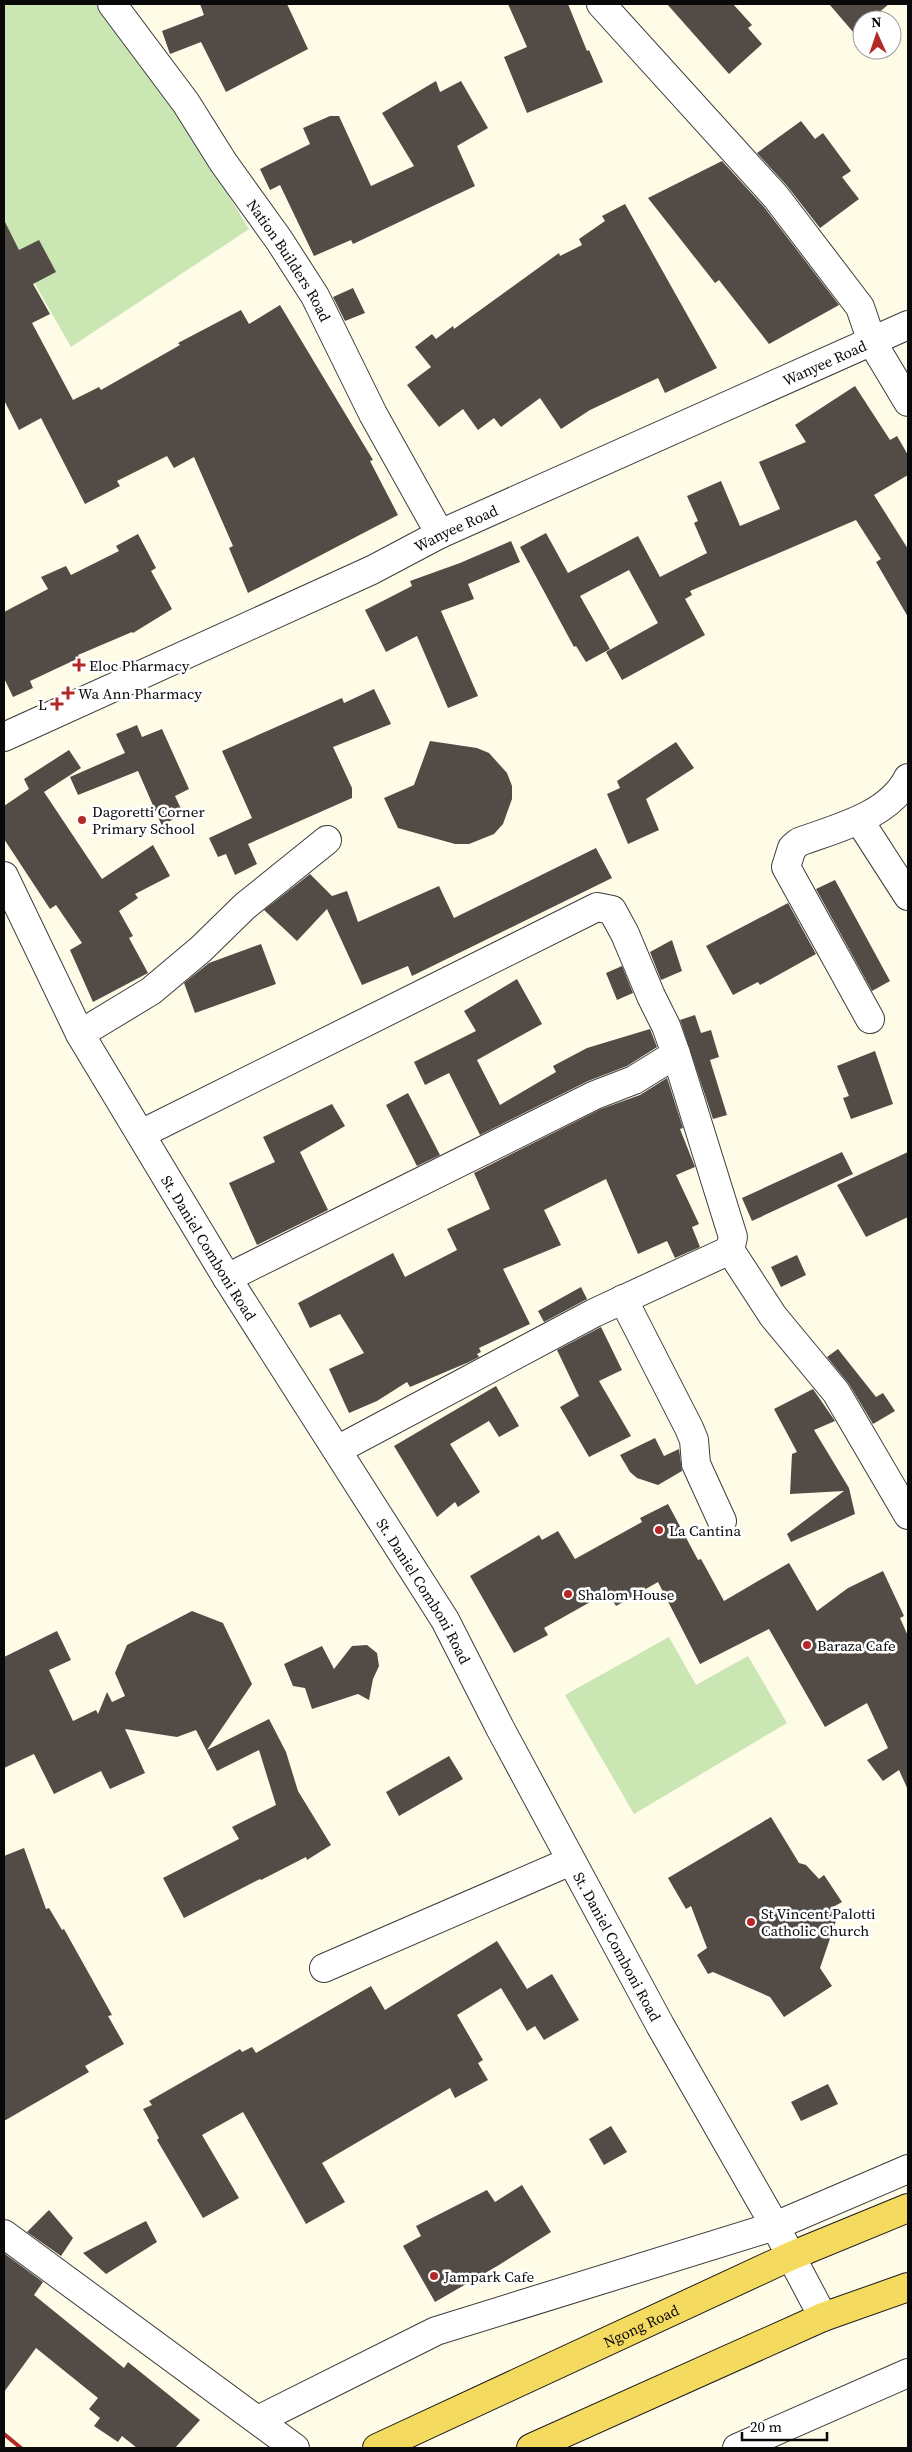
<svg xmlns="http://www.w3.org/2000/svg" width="912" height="2452" font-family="'Source Serif 4',serif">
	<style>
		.green { fill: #cae6b3 }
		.building { fill: #524b46 }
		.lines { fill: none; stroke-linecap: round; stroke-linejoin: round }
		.minor-casing { stroke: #3c3c3c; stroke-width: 30 }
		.major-casing { stroke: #1a1a1a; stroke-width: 30 }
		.minor { stroke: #fff; stroke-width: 28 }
		.major { stroke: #f5da60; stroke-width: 28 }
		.rail { stroke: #b42927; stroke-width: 4 }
		.poi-dot { fill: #b42927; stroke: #fff; stroke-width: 2 }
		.labels { text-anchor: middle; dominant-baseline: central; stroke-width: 5; stroke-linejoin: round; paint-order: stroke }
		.street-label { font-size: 15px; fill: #090909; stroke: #fff }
		.poi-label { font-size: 15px; fill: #090909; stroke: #fff; text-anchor: start }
	</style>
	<rect width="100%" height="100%" fill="#fefbe7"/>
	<path class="green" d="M 4,4 L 112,4 L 249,229 L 71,347 L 4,230 Z
		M 669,1637 L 696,1685 L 748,1656 L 787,1723 L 634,1814 L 565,1695 Z"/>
	<path class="building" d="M 200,4 L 287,4 L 308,49 L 226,92 L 201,42 L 170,54 L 162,31 L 204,15 Z
		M 508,4 L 568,4 L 587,51 L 589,50 L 603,82 L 527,113 L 504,57 L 527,47 Z
		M 667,4 L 733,4 L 752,25 L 748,28 L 762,44 L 729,74 Z
		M 829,4 L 889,4 L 870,20 L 862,20 L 862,27 L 854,33 Z
		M 436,81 L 440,92 L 461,81 L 488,128 L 457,146 L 475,186 L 353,244 L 351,240 L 314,256 L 280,185 L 270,190 L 260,169 L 310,144 L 303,128 L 330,116 L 339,116 L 371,186 L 414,166 L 382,113 Z
		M 801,121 L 815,139 L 823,133 L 851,171 L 842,177 L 859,199 L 820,228 L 788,187 L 757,153 Z
		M 722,161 L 764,207 L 839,305 L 769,344 L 719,280 L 715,283 L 648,198 Z
		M 625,204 L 717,368 L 665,393 L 658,378 L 590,410 L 561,429 L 540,398 L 501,427 L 494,418 L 478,430 L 463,409 L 439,427 L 407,385 L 431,367 L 415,347 L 432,334 L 436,339 L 453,326 L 454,329 L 559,253 L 560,256 L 582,245 L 579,239 L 605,221 L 602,216 Z
		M 4,220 L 19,250 L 39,240 L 56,272 L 33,284 L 50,314 L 32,323 L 73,400 L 99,387 L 101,390 L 180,345 L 178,343 L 241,310 L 249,324 L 280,305 L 373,460 L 370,461 L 398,515 L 248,593 L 229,548 L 233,546 L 194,457 L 174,468 L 167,456 L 117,481 L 120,486 L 85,504 L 41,418 L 19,430 L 4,400 Z
		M 353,288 L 365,313 L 345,321 L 333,297 Z
		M 855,386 L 890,440 L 897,436 L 908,455 L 908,475 L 874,495 L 908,549 L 908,617 L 876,562 L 881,559 L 856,520 L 690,591 L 692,595 L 685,599 L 705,635 L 622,680 L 606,652 L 658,623 L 629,570 L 580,596 L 610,649 L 586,662 L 576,646 L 574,647 L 520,547 L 546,533 L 568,573 L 638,536 L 660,577 L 707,553 L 694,523 L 698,521 L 687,496 L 721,481 L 740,526 L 780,509 L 759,462 L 806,442 L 795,425 Z
		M 138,534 L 156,568 L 151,571 L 172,609 L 133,633 L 132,632 L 78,655 L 79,658 L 30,681 L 33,688 L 13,697 L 4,678 L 4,612 L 48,589 L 41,577 L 66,566 L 71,575 L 119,551 L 116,546 Z
		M 511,541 L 520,562 L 468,584 L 474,599 L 441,611 L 478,696 L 448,708 L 417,636 L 386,652 L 365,610 L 412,586 L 410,581 L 460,563 Z
		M 374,689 L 391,724 L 333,747 L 352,788 L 352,798 L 248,844 L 257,864 L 235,875 L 226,854 L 218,857 L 209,838 L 252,818 L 222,751 L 342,698 L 344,703 Z
		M 137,725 L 142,737 L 162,729 L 189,789 L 175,796 L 183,813 L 162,826 L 138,771 L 78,795 L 70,777 L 125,753 L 116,734 Z
		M 430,741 L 477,748 L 489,753 L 507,773 L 512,786 L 512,799 L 503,824 L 494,834 L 469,844 L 455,844 L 398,828 L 384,798 L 414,785 Z
		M 676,742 L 694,768 L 646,799 L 659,830 L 628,844 L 607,794 L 620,788 L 617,781 Z
		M 69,750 L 81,768 L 44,792 L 102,879 L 153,845 L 170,876 L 135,894 L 138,898 L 119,911 L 133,936 L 129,938 L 148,973 L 93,1002 L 70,950 L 82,943 L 56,905 L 50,909 L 4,839 L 4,806 L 29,789 L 24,779 Z
		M 596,848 L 612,878 L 412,976 L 408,966 L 362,985 L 327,909 L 297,941 L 264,910 L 310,874 L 332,896 L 347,891 L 358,922 L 439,886 L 454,918 Z
		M 835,880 L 890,981 L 872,991 L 816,889 Z
		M 788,903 L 816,954 L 760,985 L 758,982 L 733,995 L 706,946 Z
		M 672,940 L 682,971 L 661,980 L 650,952 Z
		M 261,944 L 276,984 L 195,1013 L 184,983 L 209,963 Z
		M 622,966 L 633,993 L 617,1000 L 606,973 Z
		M 517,979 L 542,1024 L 477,1060 L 500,1105 L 556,1072 L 553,1066 L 587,1048 L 650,1029 L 657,1047 L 627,1066 L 588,1081 L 480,1135 L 449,1073 L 425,1085 L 414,1062 L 476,1031 L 464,1011 Z
		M 695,1015 L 701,1033 L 711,1030 L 719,1057 L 710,1060 L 727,1115 L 713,1119 L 680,1020 Z
		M 875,1051 L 893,1104 L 851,1119 L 843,1098 L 849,1096 L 837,1066 Z
		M 667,1078 L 683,1128 L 680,1129 L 695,1167 L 676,1175 L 699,1224 L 692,1227 L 700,1247 L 675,1258 L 667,1241 L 638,1254 L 606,1179 L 544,1210 L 561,1245 L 503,1269 L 530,1324 L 479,1348 L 481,1352 L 477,1354 L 479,1357 L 469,1362 L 410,1387 L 407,1382 L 377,1401 L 349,1413 L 329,1369 L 364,1353 L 340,1314 L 310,1328 L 298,1303 L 393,1253 L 405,1277 L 457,1250 L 447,1229 L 490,1209 L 474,1173 L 601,1109 L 640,1095 Z
		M 408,1093 L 440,1155 L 417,1166 L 386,1105 Z
		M 332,1104 L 345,1126 L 300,1152 L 328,1210 L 257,1245 L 229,1183 L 275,1162 L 263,1137 Z
		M 842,1152 L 853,1174 L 752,1221 L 742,1198 Z
		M 908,1152 L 908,1217 L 866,1237 L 837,1185 Z
		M 797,1255 L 806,1275 L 781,1287 L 771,1267 Z
		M 581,1287 L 587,1299 L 544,1322 L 538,1311 Z
		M 601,1327 L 622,1370 L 599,1381 L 631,1436 L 589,1457 L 560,1407 L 579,1396 L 557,1350 Z
		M 838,1349 L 876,1397 L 883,1393 L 895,1411 L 873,1424 L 849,1384 L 827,1357 Z
		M 496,1386 L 519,1426 L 499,1437 L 489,1421 L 450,1444 L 480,1492 L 458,1507 L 455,1502 L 437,1517 L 394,1446 Z
		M 813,1389 L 835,1421 L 814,1430 L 849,1488 L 855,1514 L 791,1542 L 787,1534 L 844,1491 L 790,1494 L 792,1454 L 797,1452 L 774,1409 Z
		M 655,1438 L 664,1456 L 679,1449 L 682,1471 L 658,1485 L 637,1478 L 630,1472 L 620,1455 Z
		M 668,1504 L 698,1560 L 701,1559 L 724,1601 L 789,1563 L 817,1611 L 848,1588 L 883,1571 L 904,1616 L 900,1618 L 908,1636 L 908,1790 L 899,1770 L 883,1781 L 867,1760 L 888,1748 L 867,1703 L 825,1727 L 769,1629 L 700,1664 L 658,1582 L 616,1606 L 608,1592 L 544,1628 L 548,1635 L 514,1653 L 470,1576 L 539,1535 L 542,1540 L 558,1531 L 575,1559 L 642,1522 L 640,1518 Z
		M 192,1611 L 223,1623 L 252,1684 L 207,1750 L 269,1719 L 286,1752 L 298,1791 L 331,1845 L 307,1860 L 306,1857 L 261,1880 L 260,1879 L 184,1918 L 163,1878 L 239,1839 L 232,1827 L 276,1805 L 259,1750 L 217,1771 L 196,1730 L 177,1737 L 125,1729 L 145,1773 L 110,1789 L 101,1771 L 54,1794 L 34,1754 L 4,1768 L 4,1657 L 57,1631 L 71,1660 L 49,1670 L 73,1721 L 96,1710 L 98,1714 L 107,1692 L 112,1702 L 125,1696 L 115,1673 L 127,1645 Z
		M 367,1645 L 377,1653 L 379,1666 L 373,1679 L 369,1700 L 358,1694 L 312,1709 L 305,1688 L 293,1686 L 284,1664 L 322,1646 L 334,1669 L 352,1646 Z
		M 449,1756 L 463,1779 L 399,1816 L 386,1792 Z
		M 771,1817 L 799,1863 L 806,1865 L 819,1879 L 824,1875 L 842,1902 L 833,1907 L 837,1918 L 820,1968 L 832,1986 L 784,2017 L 770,1997 L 713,1972 L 708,1974 L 697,1955 L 707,1948 L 691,1906 L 686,1909 L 668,1878 Z
		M 24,1848 L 46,1909 L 49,1908 L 62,1930 L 64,1929 L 112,2015 L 108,2016 L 124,2044 L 85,2066 L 89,2072 L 4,2121 L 4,1856 Z
		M 497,1941 L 527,1989 L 552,1974 L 579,2020 L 544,2040 L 535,2026 L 527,2031 L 501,1988 L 457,2015 L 483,2060 L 478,2063 L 488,2080 L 455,2098 L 450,2088 L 322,2163 L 345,2202 L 306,2224 L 243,2112 L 202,2135 L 239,2198 L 203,2218 L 157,2140 L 159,2138 L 143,2109 L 152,2105 L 149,2101 L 240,2049 L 242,2052 L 252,2047 L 256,2053 L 371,1986 L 385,2010 Z
		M 828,2084 L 838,2104 L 801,2121 L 791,2102 Z
		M 611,2126 L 627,2152 L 604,2165 L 589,2139 Z
		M 522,2185 L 551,2232 L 499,2265 L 435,2302 L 403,2246 L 421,2236 L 416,2226 L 487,2190 L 495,2202 Z
		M 49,2210 L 73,2238 L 61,2256 L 27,2232 Z
		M 146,2221 L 157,2242 L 106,2274 L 83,2253 Z
		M 5,2254 L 43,2282 L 34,2295 L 124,2368 L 128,2362 L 200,2420 L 175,2448 L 137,2448 L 122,2436 L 118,2442 L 94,2426 L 100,2418 L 89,2409 L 98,2398 L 36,2348 L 4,2392 Z"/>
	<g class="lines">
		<defs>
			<g id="minor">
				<path id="s1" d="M 112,4 L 186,103 L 223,162 L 279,240 L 315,296 L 373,414 L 440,534"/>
				<path d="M 601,4 L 776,197 L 860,307 L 872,342 L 908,402"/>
				<path id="s2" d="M 4,737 L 372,570 L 440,534 L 908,325"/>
				<path d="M 859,820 L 908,896"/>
				<path id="s3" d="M 4,876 L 80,1034 L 227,1278 L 445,1620 L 500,1728 L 660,2025 L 775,2226 L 823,2317"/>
				<path d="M 870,1019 L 786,867 L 792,848 L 799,842 C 837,828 889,816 908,778"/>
				<path d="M 80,1034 L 151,991 L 201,949 L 245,906 L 327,840"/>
				<path d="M 676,1054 L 733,1237 L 730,1250"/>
				<path d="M 141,1134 L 597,907 L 612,910 L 625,934 L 651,996 L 666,1026 L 676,1054 L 634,1080 L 595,1095 L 227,1278"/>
				<path d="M 623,1299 L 689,1428 L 694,1440 L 696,1464 L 722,1521"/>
				<path d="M 337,1450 L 594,1313 L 730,1250 L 773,1316 L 836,1392 L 908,1515"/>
				<path d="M 324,1968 L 571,1861"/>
				<path d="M 4,2234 L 295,2448"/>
				<path d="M 258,2420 L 436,2331 L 775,2226 L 908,2169"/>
				<path d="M 737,2448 L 908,2373"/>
			</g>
			<g id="major">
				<path id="s4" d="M 377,2448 L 791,2256 L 908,2208"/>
				<path d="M 531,2448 L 823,2317 L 908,2287"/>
			</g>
		</defs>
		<use href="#minor" class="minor-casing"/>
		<use href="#major" class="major-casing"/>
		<use href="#minor" class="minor"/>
		<use href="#major" class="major"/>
		<path class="rail" d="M 4,2434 L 21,2448"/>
	</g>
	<g class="poi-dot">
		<path d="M76.5 657.5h5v5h5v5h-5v5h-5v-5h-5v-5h5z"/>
		<path d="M65.5 685.5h5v5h5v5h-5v5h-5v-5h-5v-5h5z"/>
		<path d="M54.5 696.5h5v5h5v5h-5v5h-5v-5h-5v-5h5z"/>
		<circle cx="82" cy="820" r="5"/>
		<circle cx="659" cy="1530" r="5"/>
		<circle cx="568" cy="1594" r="5"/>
		<circle cx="807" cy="1645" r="5"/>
		<circle cx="751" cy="1922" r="5"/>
		<circle cx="434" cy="2276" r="5"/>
	</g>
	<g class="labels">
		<g class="street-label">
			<text stroke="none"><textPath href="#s1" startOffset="312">Nation Builders Road</textPath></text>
			<text stroke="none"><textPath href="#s2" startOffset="902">Wanyee Road</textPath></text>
			<text stroke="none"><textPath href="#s2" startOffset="498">Wanyee Road</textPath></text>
			<text stroke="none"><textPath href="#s3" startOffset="425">St. Daniel Comboni Road</textPath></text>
			<text stroke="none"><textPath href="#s3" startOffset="830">St. Daniel Comboni Road</textPath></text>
			<text stroke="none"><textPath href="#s3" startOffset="1235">St. Daniel Comboni Road</textPath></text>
			<text stroke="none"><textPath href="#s4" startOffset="291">Ngong Road</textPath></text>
		</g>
		<g class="poi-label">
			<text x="89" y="665">Eloc Pharmacy</text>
			<text x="78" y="693">Wa Ann Pharmacy</text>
			<text x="47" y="704" text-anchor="end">L</text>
			<text x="92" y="811">Dagoretti Corner<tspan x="92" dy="17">Primary School</tspan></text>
			<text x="669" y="1530">La Cantina</text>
			<text x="578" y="1594">Shalom House</text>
			<text x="817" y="1645">Baraza Cafe</text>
			<text x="761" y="1913">St Vincent Palotti<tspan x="761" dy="17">Catholic Church</tspan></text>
			<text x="444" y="2276">Jampark Cafe</text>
		</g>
	</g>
	<rect width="912" height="2452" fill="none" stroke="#090909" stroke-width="10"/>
	<g transform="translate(877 35) rotate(357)"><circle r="24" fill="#ffffff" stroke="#9d9d9d"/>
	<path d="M0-4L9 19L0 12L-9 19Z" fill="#b42927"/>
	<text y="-8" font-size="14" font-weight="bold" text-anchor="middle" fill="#090909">N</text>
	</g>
	<path d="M742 2432v8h85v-8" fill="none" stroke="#090909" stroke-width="2.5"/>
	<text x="750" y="2432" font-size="15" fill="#090909" stroke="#ffffff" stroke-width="4" paint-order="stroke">20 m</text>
</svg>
